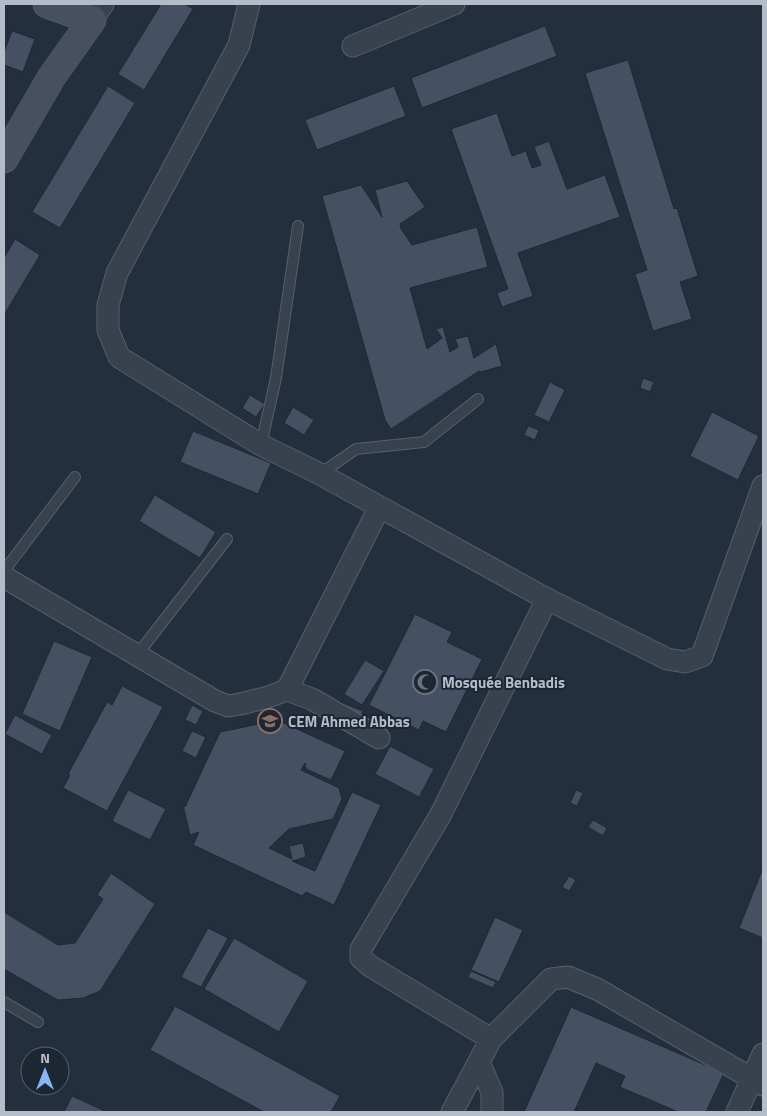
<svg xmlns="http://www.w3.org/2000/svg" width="767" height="1116" font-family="'Titillium Web',sans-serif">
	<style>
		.building { fill: #455162; stroke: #1f2835 }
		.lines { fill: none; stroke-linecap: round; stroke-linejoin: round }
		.lane-casing { stroke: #565f6c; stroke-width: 12 }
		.street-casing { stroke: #565f6c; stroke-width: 23 }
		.secondary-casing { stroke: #565f6c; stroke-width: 29 }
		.lane { stroke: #38414e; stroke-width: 10 }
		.street { stroke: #38414e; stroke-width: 21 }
		.secondary { stroke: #465061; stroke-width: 28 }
		.labels { text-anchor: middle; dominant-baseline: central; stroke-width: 4; stroke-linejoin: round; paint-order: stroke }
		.poi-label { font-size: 15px; font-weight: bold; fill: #b4bcc9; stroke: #1d2633; text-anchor: start }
	</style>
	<rect width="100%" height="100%" fill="#242f3e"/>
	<path class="building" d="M 161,4 L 185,4 L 193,9 L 144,90 L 118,74 Z
		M 545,26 L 557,56 L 422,108 L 411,78 Z
		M 12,31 L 35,39 L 23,72 L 4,65 L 4,52 Z
		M 628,60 L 674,209 L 677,208 L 698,276 L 680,282 L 692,319 L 653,331 L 635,274 L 647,270 L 585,73 Z
		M 108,86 L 135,103 L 60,228 L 32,212 Z
		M 394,86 L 406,116 L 317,150 L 305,120 Z
		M 497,113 L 512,156 L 526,151 L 532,168 L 541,165 L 534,147 L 549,141 L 567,189 L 605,175 L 620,217 L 518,253 L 533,296 L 502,307 L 497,293 L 508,289 L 451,129 Z
		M 407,181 L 425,207 L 400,224 L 401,229 L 412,245 L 477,227 L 488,267 L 410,288 L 427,349 L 442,338 L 436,329 L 443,327 L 450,352 L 458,347 L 455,339 L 468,336 L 474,358 L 496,344 L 502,366 L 481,372 L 479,371 L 391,429 L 385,420 L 322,196 L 361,185 L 382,217 L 375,190 Z
		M 15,239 L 40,255 L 4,315 L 4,258 Z
		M 643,378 L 654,382 L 650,392 L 640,388 Z
		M 550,382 L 565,390 L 549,422 L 534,415 Z
		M 250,395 L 265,404 L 256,417 L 242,408 Z
		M 293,407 L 314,420 L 304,435 L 284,423 Z
		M 712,412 L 759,436 L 738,480 L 690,456 Z
		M 528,426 L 539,430 L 535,440 L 524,435 Z
		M 193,431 L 271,463 L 258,494 L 180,462 Z
		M 155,495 L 216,532 L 200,558 L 139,521 Z
		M 415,614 L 452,632 L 447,642 L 482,659 L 446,732 L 423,721 L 419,730 L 369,705 Z
		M 54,641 L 92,657 L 60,731 L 22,714 Z
		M 365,660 L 384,671 L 362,705 L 344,694 Z
		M 122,686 L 163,707 L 107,811 L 63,788 L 70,775 L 68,774 L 107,702 L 112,705 Z
		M 335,700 L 363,711 L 358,724 Z
		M 192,705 L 203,711 L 196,725 L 185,720 Z
		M 15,715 L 52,735 L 42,754 L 5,734 Z
		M 275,719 L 345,751 L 331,780 L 306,769 L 305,763 L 301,770 L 339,788 L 342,799 L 333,819 L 289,829 L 269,848 L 292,859 L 289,846 L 303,843 L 306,857 L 292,861 L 315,871 L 352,792 L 381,805 L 334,905 L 306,892 L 302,896 L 193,845 L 199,832 L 190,835 L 183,805 L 185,807 L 220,732 L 273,721 Z
		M 192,731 L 206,737 L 196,758 L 182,751 Z
		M 390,746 L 434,769 L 419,797 L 375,774 Z
		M 128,790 L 166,809 L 150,840 L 112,821 Z
		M 576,790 L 583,793 L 577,806 L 570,803 Z
		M 593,820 L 607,828 L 603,836 L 588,827 Z
		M 763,868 L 763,938 L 739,928 Z
		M 111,873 L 155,904 L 100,991 L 83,998 L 58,1000 L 4,969 L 4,912 L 58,945 L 75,943 L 103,899 L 97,895 Z
		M 569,876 L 576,880 L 569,891 L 562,887 Z
		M 495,917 L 523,930 L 499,982 L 471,970 Z
		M 208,928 L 228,938 L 201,987 L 181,977 Z
		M 234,938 L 308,981 L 279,1032 L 204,989 Z
		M 471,971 L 496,982 L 493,988 L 468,977 Z
		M 175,1006 L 340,1096 L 331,1112 L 264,1112 L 150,1050 Z
		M 571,1007 L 724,1073 L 706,1112 L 678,1112 L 620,1087 L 625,1076 L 596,1063 L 574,1112 L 524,1112 Z
		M 72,1096 L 107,1112 L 64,1112 Z"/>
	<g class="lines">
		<defs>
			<path id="lane" d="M 261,445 L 276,378 L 298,226
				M 320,474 L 356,449 L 424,442 L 478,399
				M 4,571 L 75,477
				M 137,655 L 227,539
				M 4,1002 L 38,1022"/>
			<path id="street" d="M 249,4 L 239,45 L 117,273 L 108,305 L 108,330 L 119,357 L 261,445 L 320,474 L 547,599 L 667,659 L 685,662 L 702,656 L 763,486
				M 92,20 L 103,4
				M 353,46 L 454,4
				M 4,577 L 215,701 L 228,706 L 240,704 L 265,698 L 287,690 L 312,699 L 379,738
				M 287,690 L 379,508
				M 491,1039 L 370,966 L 361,958 L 361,949 L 441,814 L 547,599
				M 479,1062 L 492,1092 L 492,1112
				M 452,1112 L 491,1039 L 551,979 L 568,977 L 597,989 L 763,1085
				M 737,1112 L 763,1054"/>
			<path id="secondary" d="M 4,159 L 51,78 L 92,20 L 47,4"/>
		</defs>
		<use href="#lane" class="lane-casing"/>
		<use href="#street" class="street-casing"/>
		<use href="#secondary" class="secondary-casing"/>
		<use href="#lane" class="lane"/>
		<use href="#street" class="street"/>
		<use href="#secondary" class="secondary"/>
	</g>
	<defs>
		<symbol id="mosque-ring" viewBox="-11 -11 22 22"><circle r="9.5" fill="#1d2633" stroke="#6b7280" stroke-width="1.5"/><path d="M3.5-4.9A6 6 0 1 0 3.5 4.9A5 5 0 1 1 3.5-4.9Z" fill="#6b7280"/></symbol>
		<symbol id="school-ring" viewBox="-11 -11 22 22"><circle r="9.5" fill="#1d2633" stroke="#8d6e63" stroke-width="1.5"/><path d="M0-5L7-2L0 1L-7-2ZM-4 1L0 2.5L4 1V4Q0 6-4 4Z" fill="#8d6e63"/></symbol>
	</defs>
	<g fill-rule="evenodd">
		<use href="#mosque-ring" x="411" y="668" width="28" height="28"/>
		<use href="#school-ring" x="256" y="707" width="28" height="28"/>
	</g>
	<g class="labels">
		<g class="poi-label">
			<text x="442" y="682">Mosquée Benbadis</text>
			<text x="288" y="721">CEM Ahmed Abbas</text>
		</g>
	</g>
	<rect width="767" height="1116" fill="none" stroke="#b4bcc9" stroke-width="10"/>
	<g transform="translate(45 1071)"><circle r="24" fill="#1d2633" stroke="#59626f"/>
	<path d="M0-4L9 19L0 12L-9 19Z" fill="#8ab4f8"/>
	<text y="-8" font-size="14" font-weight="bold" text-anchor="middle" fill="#b4bcc9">N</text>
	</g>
</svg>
